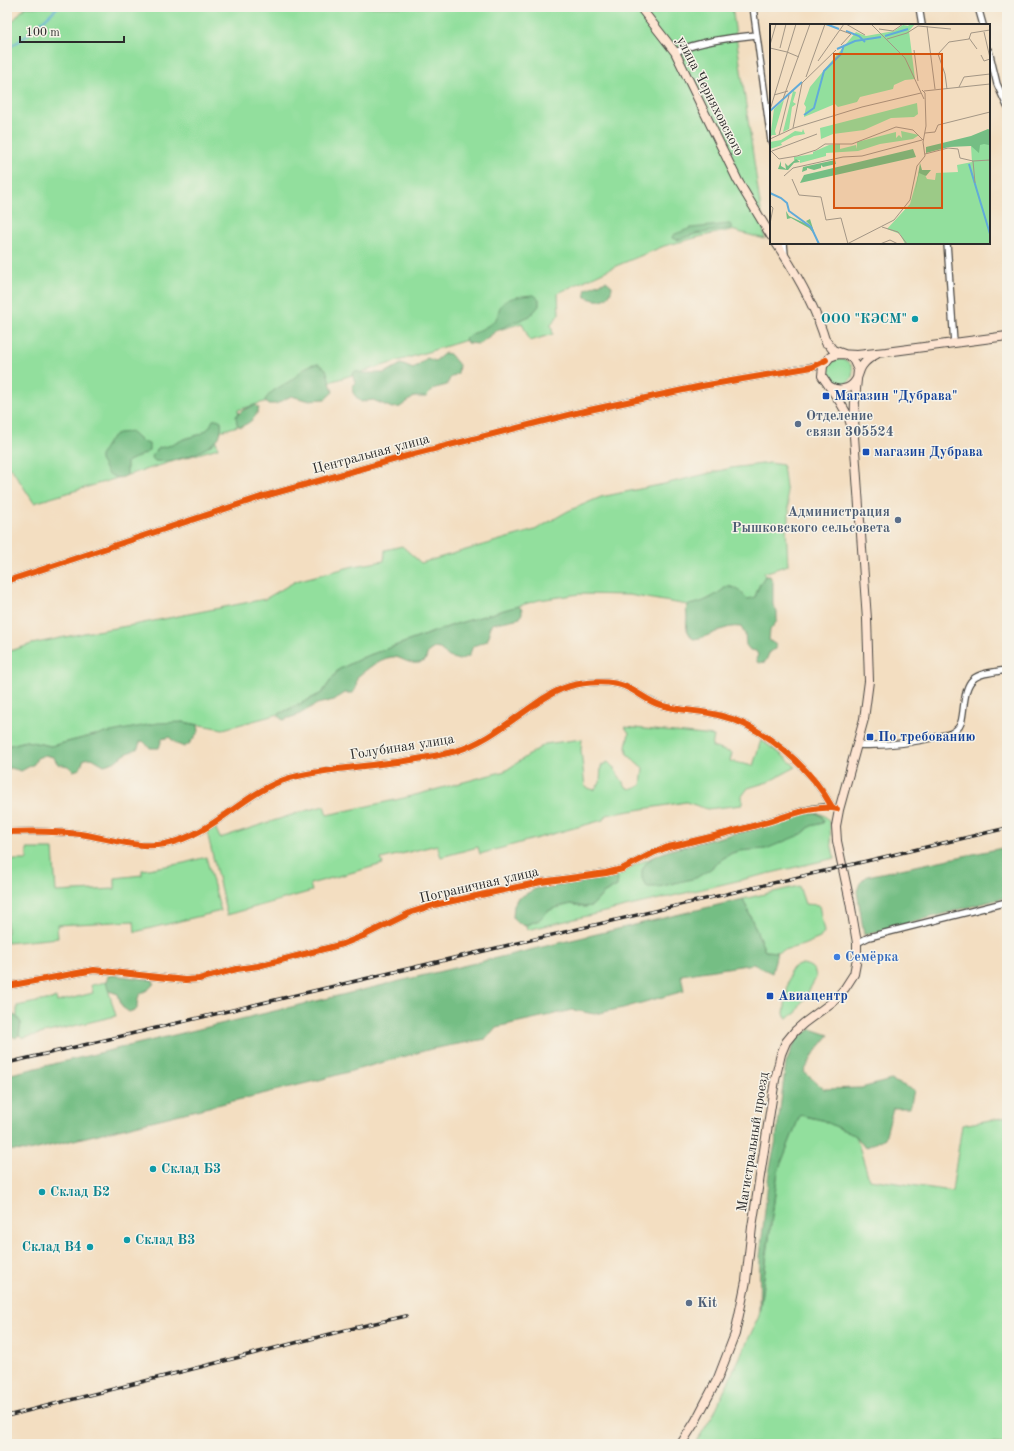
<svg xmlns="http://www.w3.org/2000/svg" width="1014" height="1451" font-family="'Old Standard TT',serif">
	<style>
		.green { fill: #92df9d; stroke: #5e8564 }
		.forest { fill: #75be84; stroke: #507458 }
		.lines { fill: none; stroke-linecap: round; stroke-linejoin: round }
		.stream { stroke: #61abd9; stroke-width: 2 }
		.street-casing { stroke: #494642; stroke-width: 8 }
		.secondary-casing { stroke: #494642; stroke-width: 10 }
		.street { stroke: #fff; stroke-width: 5.5 }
		.secondary { stroke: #fde4d1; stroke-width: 8 }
		.rail-casing { stroke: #2b2b2b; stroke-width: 3.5 }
		.rail { stroke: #f7f3e8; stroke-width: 2; stroke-dasharray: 6; stroke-linecap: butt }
		.cycleway-casing { stroke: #f7f3e8; stroke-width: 8 }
		.cycleway { stroke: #e8590c; stroke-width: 6 }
		.culture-dot { fill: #0f9aa8; stroke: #f7f3e8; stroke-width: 1.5 }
		.transit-dot { fill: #1a4fb4; stroke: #f7f3e8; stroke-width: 1.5 }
		.service-dot { fill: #5c6f8a; stroke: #f7f3e8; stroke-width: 1.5 }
		.shop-dot { fill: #3f7fe0; stroke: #f7f3e8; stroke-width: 1.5 }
		.labels { text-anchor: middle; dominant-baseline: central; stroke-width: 3; stroke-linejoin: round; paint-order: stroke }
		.street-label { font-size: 14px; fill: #2b2b2b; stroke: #f7f3e8 }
		.culture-label { font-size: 14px; font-weight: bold; fill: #0d838f; stroke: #f7f3e8; text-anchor: start }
		.transit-label { font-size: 14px; font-weight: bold; fill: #164399; stroke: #f7f3e8; text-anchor: start }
		.service-label { font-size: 14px; font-weight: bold; fill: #4e5e75; stroke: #f7f3e8; text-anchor: start }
		.shop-label { font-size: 14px; font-weight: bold; fill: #366cbe; stroke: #f7f3e8; text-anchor: start }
		.inset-river { fill: none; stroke: #61abd9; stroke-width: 2 }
		.inset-road { fill: none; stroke: #a39685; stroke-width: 1 }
		.view { fill: #d5540f; fill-opacity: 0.15; stroke: #d5540f; stroke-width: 2 }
		.inset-edge { fill: none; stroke: #2b2b2b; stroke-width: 2 }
	</style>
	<rect width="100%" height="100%" fill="#f7f3e8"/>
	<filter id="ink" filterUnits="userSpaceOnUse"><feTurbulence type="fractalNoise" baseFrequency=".025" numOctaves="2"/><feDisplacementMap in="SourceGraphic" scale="8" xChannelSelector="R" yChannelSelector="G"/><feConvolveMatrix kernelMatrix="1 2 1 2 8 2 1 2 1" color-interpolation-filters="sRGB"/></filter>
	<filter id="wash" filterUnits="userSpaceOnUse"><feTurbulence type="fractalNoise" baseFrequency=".012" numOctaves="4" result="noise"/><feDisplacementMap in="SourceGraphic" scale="16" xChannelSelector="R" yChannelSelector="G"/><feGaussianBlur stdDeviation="0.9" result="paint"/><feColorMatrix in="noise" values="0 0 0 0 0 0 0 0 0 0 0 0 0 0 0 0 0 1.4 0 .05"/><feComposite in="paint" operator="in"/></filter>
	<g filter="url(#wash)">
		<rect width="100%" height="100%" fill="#f3dec1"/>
		<path class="green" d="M 25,7 L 732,7 L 765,239 L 731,230 L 703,236 L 664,246 L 616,266 L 558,293 L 559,314 L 551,325 L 553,334 L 530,341 L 522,323 L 238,410 L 241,425 L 214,433 L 218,448 L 34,503 L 11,468 L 7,470 L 7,28 Z
			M827 372a13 13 0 1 1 26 0a13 13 0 1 1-26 0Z
			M 770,463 L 783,465 L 789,510 L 789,524 L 786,526 L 788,565 L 764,573 L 765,576 L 759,586 L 755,597 L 748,600 C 740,592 737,586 726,587 L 718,594 L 700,603 L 688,605 L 629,595 L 579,594 L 539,600 L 456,624 L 364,657 L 338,670 L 322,693 L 279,714 L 223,729 L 183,722 L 95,735 L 51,746 L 26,741 L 7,746 L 7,652 L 32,644 L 84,633 L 133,625 L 265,599 L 296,581 L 354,566 L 384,561 L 385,550 L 402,546 L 421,563 L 535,530 L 568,511 L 601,497 L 664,484 L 731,468 Z
			M 625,727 L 714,736 L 712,747 L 732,753 L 730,761 L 753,766 L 761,740 L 782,755 L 796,767 L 768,782 L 748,788 L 742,796 L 742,805 L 707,809 L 686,802 L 606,815 L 603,820 L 480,854 L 478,847 L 441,857 L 437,845 L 381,859 L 383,864 L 310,884 L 312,891 L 227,915 L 207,832 L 215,827 L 220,838 L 301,812 L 324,806 L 327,815 L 404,798 L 505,771 L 545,744 L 582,739 L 581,750 L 585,787 L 594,790 L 600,783 L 601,766 L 608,762 L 613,767 L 627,788 L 634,789 L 641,785 L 643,768 L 627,754 L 626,747 L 629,733 Z
			M 818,813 C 834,817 829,830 831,842 C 832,848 833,853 835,858 L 527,930 L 526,925 L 539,920 L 548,911 L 555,908 L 571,904 L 584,907 L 592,906 L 603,894 L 617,886 L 615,876 L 611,876 L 653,857 L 646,863 L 709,870 L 722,859 L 732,853 L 802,834 L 811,826 L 823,823 L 822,816 Z
			M 27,849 L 53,849 L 56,892 L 115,889 L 115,878 L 142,875 L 142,870 L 184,863 L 206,857 L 221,911 L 135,932 L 134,921 L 57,925 L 58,938 L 7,943 L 7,860 L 27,860 Z
			M 799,886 L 805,904 L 819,905 L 824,932 L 820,938 L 803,945 L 777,952 L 765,951 L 743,899 Z
			M 802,964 C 810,965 816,969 816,978 L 796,1013 L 787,1018 L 785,1017 L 784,1013 L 790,971 L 794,967 Z
			M 106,982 L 116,1016 L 23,1038 L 19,1035 L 21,1023 L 17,1017 L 17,1006 L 56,998 L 57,1002 L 93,993 L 91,985 Z
			M 800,1115 L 822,1120 L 856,1136 L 869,1179 L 952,1191 L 962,1125 L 1007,1117 L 1007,1444 L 695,1444 L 714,1413 L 759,1316 L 778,1171 Z"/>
		<path class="forest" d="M 730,224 L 732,228 L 696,234 L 677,240 L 672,238 L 673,235 L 691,228 Z
			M 606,281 L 612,286 C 611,301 598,303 586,297 L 585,292 L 586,289 Z
			M 534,295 L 539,299 L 539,306 L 530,316 L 499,329 L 479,344 L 467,343 L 465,339 C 469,334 487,328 494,321 C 498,318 498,312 500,307 C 506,296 523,296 534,295 Z
			M 445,353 L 450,354 L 459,365 L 458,373 L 450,378 L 447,385 L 435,388 L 426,397 L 414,397 L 400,407 L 392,408 L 373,400 L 361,402 C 353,393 350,393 355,382 L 352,374 L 355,371 L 363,373 L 385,373 L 401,364 L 413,369 L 427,358 L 435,361 Z
			M 313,364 L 319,364 L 326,369 L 333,392 L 325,399 L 306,400 L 291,396 L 276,404 L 268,404 L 265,400 C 272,388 285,386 295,377 C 304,370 301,369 313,364 Z
			M 255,405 L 259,408 C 256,418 250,423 240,427 L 237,424 L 236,416 L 243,410 Z
			M 217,419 L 221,421 C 222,426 221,433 219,437 C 209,452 171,464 155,461 L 152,458 L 153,454 L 159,448 L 172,445 L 184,439 L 201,434 L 209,428 L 213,420 Z
			M 131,432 L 141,441 L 149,444 L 149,450 L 146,453 L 127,462 L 127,475 C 120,480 115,477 108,474 L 100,460 L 100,456 L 111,438 L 118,433 Z
			M 765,576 L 770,576 L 773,582 L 773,605 L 777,612 L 777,621 L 770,630 L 769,640 L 776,645 L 776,649 L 769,652 L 768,656 L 765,662 L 758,663 L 756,659 L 758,655 L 756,651 L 750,650 L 746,645 L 745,634 L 741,627 C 723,624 711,638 693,639 C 686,630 686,629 687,618 C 687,612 685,610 688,605 C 703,603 714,597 726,587 C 737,586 740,592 748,599 L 755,597 L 759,586 Z
			M 518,606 L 522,609 L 522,613 L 520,618 L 492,624 L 489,628 L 490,633 L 487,641 L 473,646 L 469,656 L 459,660 L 449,657 L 440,649 L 434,648 L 428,652 L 425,661 C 410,668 402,656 392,657 C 378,659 368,669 357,677 L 356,688 L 353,693 L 345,693 L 334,700 L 317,704 L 298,715 L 283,720 L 279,717 L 279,714 L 322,693 L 338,670 L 364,657 L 456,624 Z
			M 183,722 L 198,725 L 199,731 L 189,744 L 184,747 L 177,744 L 169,737 L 162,739 L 159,748 L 150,748 L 143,741 L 140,742 L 138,748 L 122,756 L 114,762 L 104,765 L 92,758 L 84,759 L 80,769 L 73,771 L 68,766 L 58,764 L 53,757 L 45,755 L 37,758 L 34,764 L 21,771 L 11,768 L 7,769 L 7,746 L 26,741 L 51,746 L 95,735 L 158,723 Z
			M 807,813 C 815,813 820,812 824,820 L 823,823 L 811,826 L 802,834 L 766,849 L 739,851 L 732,853 L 722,859 L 709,870 L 696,878 L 659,887 L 648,887 L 645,885 L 642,878 L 642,870 L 646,863 L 653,857 L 670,850 L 761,827 Z
			M 1007,847 L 1007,897 L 864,935 L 857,891 L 860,883 L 867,876 Z
			M 611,876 L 615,876 L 618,879 L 617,886 L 603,894 L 592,906 L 584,907 L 571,904 L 555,908 L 548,911 L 539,920 L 526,925 L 518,923 L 515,921 L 513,917 L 514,906 L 517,899 L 535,889 Z
			M 743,899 L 765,951 L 777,952 L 772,973 L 753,964 L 681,975 L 684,991 L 623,1008 L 594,1014 L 573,1010 L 496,1027 L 486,1039 L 431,1049 L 319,1080 L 29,1151 L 7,1150 L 7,1075 Z
			M 112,975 L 153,980 L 154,983 C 145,997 137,986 137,1009 L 129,1012 L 122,1007 L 118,994 L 109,991 L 106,982 L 108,976 Z
			M 7,1005 L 8,1012 L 17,1017 L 21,1023 L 19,1035 L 16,1038 L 7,1034 Z
			M 811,1029 L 829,1035 L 815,1052 L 804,1072 L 824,1089 L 861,1088 L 891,1080 L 914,1090 L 910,1108 L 893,1108 L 885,1138 L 865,1148 L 856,1136 L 822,1120 L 800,1115 L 778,1171 L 759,1312 L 760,1256 L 769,1172 L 776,1140 L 786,1063 L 796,1039 Z"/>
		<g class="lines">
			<path class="stream" d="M 7,49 L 25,37 L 58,7"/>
		</g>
	</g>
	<g filter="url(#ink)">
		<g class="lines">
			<defs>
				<path id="street" d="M 753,7 L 771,141
					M 919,7 L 922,25
					M 978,7 L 983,25
					M 989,51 L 997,84 L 1007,106
					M 675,52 C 701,41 728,38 756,35
					M 784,243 L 785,255
					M 947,243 L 954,343
					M 7,581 L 261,497 L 414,454 L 580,412 L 702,386 L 806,368 L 818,365 L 826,360
					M 858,745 C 886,746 913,743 940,736 C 946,735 953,734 957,729 C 962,725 962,718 963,712 C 967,675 972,675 1007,670
					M 7,832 C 31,831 56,831 80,834 C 108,838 137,849 165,844 C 210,836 240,797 281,781 C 299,774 319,772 338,769 C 377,764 418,761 456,751 C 484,743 509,722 534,705 C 545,697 556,690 570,686 C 585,682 609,680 624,686 C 637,691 647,701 660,705 C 679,711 699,710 718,715 C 763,725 811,768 832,807
					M 857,943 L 869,937 L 1007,902
					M 7,986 L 94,970 L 185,980 L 199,979 L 237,969 L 258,966 L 343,944 L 363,936 L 412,912 L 434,905 L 541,882 L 606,873 L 622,869 L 653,853 L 668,847 C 699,840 730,833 760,824 C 779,819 816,803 835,808"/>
				<path id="secondary" d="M 640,7 L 675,52 L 738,181 L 771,236
					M 776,243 C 797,274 816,307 826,343
					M 829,386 C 838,392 850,390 856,380 C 859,375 859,370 862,366 C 866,360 871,357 877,354
					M 852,428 L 848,416 L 840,402 L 822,376 L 823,366 L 830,357 L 838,354 L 857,355 L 886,352 L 1007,336
					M 681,1444 L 695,1422 L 718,1378 L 735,1334 L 746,1281 L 752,1227 L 775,1080 L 781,1054 L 786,1042 L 795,1031 L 804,1023 L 835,1000 L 845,988 L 854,974 L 857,958 L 857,943 L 850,902 L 837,841 L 836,826 L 839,810 L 864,719 L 869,681 L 867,619 L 854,436 L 855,399 L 858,370 L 853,359 L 847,355 L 833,350 L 824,338"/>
			</defs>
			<use href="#street" class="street-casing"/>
			<use href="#secondary" class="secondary-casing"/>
			<use href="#street" class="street"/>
			<use href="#secondary" class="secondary"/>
			<defs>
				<path id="rail" d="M 7,1063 L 1007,828
					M 7,1416 L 358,1327 L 406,1316"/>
			</defs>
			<use href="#rail" class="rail-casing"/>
			<use href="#rail" class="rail"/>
			<defs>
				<path id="cycleway" d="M 7,581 L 261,497 L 414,454 L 580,412 L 702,386 L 812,367 L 826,360
					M 7,832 C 31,831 56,831 80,834 C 108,838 137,849 165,844 C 210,836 240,797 281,781 C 299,774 319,772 338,769 C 377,764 418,761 456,751 C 484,743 509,722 534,705 C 545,697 556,690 570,686 C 585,682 609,680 624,686 C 637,691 647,701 660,705 C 679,711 699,710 718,715 C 763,725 811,768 832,807
					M 7,986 L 94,970 L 185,980 L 199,979 L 237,969 L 258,966 L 343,944 L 363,936 L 412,912 L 434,905 L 541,882 L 606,873 L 622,869 L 653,853 L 668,847 C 698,840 729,833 760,824 C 780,819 817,803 837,809"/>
			</defs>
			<use href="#cycleway" class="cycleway-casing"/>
			<use href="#cycleway" class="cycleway"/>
		</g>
	</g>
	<g class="culture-dot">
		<circle cx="915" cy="319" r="4"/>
		<circle cx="153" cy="1169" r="4"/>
		<circle cx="42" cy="1192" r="4"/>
		<circle cx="127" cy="1240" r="4"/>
		<circle cx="90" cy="1247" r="4"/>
	</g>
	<g class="transit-dot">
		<rect x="822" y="392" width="8" height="8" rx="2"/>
		<rect x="862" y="448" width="8" height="8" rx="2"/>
		<rect x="866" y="733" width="8" height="8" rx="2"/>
		<rect x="766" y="992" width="8" height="8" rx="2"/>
	</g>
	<g class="service-dot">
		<circle cx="798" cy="424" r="4"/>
		<circle cx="898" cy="520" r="4"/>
		<circle cx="689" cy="1303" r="4"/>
	</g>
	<circle class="shop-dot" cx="837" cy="957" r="4"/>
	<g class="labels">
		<g class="street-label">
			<text transform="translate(710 96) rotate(63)">улица Черняховского</text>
			<text transform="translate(371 454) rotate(-15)">Центральная улица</text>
			<text transform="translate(402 747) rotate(-9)">Голубиная улица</text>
			<text transform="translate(479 885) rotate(-13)">Пограничная улица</text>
			<text transform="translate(753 1142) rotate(-81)">Магистральный проезд</text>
		</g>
		<g class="culture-label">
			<text x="907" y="319" text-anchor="end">ООО "КЭСМ"</text>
			<text x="161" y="1169">Склад Б3</text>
			<text x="50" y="1192">Склад Б2</text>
			<text x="135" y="1240">Склад В3</text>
			<text x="82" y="1247" text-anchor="end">Склад В4</text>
		</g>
		<g class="transit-label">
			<text x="834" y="396">Магазин "Дубрава"</text>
			<text x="874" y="452">магазин Дубрава</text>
			<text x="878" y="737">По требованию</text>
			<text x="778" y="996">Авиацентр</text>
		</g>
		<g class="service-label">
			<text x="806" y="416">Отделение<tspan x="806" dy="16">связи 305524</tspan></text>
			<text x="890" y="512" text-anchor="end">Администрация<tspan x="890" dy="16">Рышковского сельсовета</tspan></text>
			<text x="697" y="1303">Kit</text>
		</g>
		<g class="shop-label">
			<text x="845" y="957">Семёрка</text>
		</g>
	</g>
	<g transform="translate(770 24)">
		<rect width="220" height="220" fill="#f3dec1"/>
		<path d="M 140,0 L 145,0 L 139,7 L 145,55 L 135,56 L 124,61 L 123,65 L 90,73 L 87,78 L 68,83 L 65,80 L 34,93 L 36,83 L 34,80 L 40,63 L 86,8 L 96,12 L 124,7 L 133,1 L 138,2 ZM 23,67 L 26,68 L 23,78 L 26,80 L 22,83 L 19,105 L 13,108 ZM 14,76 L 5,107 L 6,111 L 2,111 L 0,114 L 4,85 ZM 147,79 L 148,90 L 144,93 L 121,94 L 94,106 L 63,110 L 51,115 L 50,104 ZM 33,105 L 35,110 L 24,112 L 11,119 L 12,121 L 0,125 L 0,118 L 11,116 L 25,107 L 32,108 ZM 131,107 L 149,111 L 143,115 L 110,120 L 88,127 L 56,129 L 56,132 L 30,139 L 30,136 L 24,136 L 24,133 L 43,130 L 43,128 L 59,121 L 70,120 L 70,125 L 86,121 L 87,125 L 87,118 L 126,108 L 126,114 L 129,111 L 132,114 ZM 210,120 L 219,120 L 219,125 L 220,220 L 135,220 L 130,210 L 117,205 L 140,180 L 149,148 L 155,151 L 157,155 L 165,156 L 166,149 L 188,148 L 187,141 L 202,138 L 201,122 L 205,124 Z" fill="#92df9d"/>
		<path d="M 218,105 L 220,106 L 220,134 L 219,121 L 214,120 L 210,121 L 209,129 L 201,122 L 179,123 L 156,129 L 156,123 L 201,112 ZM 143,125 L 146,133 L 30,159 L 34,151 ZM 26,135 L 30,138 L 24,139 L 18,146 L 8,145 L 11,137 L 11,142 L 16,145 L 15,139 L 18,142 ZM 65,136 L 66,140 L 53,143 L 51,141 L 51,144 L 44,146 L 37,144 L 37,146 L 32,148 L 33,143 ZM 150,139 L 152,146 L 161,146 L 156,152 L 149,149 L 145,169 ZM 16,187 L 19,192 L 41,202 L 36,197 L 40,195 L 45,211 L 39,204 L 21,194 L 17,195 Z" fill="#75be84"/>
		<path class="inset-river" d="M 56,0 L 69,5M 76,7 L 89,12 L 95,18M 115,12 L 138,5M 67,25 L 85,17 L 111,13M 0,87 L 32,58M 34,91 L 44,84 L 54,47 L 71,30 L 74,21M 199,140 L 220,210M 0,169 L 11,174 L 17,179 L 19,187 L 41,203 L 49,220"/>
		<path class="inset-road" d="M 76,0 L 95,11M 101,0 L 135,34 L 154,75M 157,2 L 165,65M 109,5 L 123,7 L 133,0M 70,6 L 81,10 L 71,21M 214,8 L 220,34M 199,14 L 207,25M 117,15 L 137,9 L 148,2 L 181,5M 0,21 L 6,0M 0,24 L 17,28M 10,24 L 16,0M 144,26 L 148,57M 17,28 L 29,33M 162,30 L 168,30 L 179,18 L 199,15 L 201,9 L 220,6M 168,30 L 175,50 L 177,65M 211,31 L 214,37 L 220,35M 48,37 L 74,0M 36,53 L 55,0M 189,63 L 194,53 L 220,50M 154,67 L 220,60M 4,71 L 18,67M 13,75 L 40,0M 0,86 L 26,0M 23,104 L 32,59 L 66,26M 155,109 L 165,108 L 168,101 L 220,88M 9,111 L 19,71M 0,115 L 24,104 L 92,83 L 151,69M 1,127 L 9,135 L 27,132 L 46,126 L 55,120 L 82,120 L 126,103 L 143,106 L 153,116M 2,127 L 47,110M 155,130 L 178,124 L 188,125 L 190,134 L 203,137 L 205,159M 203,137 L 220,136M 14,152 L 23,144 L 73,133 L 92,132 L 152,116M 22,155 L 29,171 L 51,173 L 56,196 L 71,194 L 78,220M 0,181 L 3,184 L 0,200M 112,203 L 128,208 L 137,220M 77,220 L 124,196 L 140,176 L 147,142 L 155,132 L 153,118 L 156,102 L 155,69 L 152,66M 110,220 L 120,216 L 128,220"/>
		<path class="view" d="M 64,30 L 172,30 L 172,184 L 64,184 Z"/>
		<rect width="220" height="220" class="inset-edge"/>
	</g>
	<rect width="1014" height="1451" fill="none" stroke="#f7f3e8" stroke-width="24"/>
	<path d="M20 36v6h104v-6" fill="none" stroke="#2b2b2b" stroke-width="2"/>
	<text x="26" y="36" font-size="12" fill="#2b2b2b" stroke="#f7f3e8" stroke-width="3" paint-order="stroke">100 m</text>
</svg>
